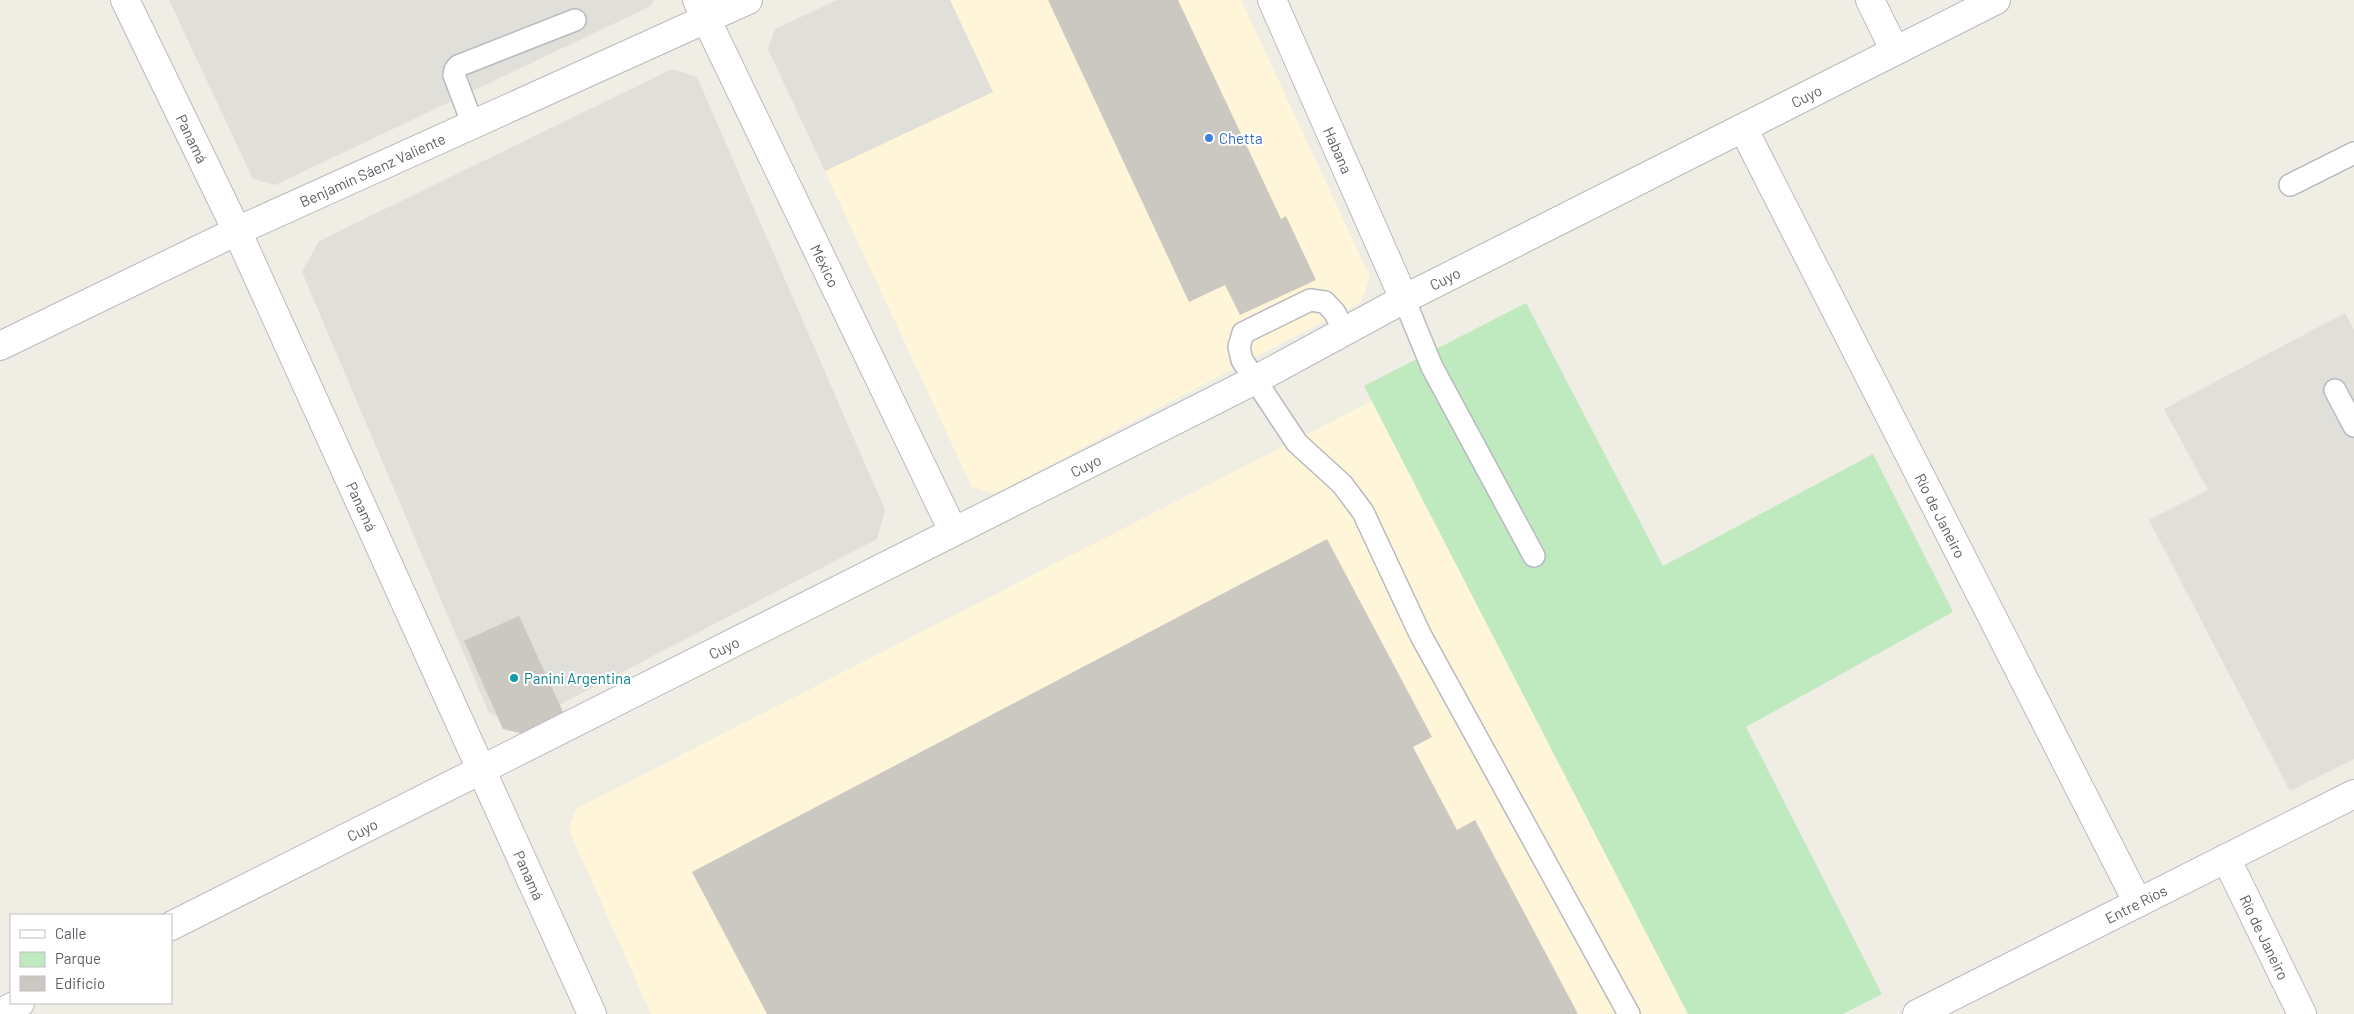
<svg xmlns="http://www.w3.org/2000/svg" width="2354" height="1014" font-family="Barlow,sans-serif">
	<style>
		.commercial { fill: #fff6da }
		.industrial { fill: #e0dfd9 }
		.green { fill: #bfe9bf }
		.building { fill: #cbc8c1 }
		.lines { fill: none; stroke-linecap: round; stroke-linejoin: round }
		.service-casing { stroke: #b7babf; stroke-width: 24 }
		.minor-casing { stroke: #b7babf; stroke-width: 30 }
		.service { stroke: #fff; stroke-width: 21 }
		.minor { stroke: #fff; stroke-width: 28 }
		.shop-dot { fill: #3f7fe0; stroke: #fff; stroke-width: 2 }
		.culture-dot { fill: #0f9aa8; stroke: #fff; stroke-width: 2 }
		.labels { text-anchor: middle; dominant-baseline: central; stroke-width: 4; stroke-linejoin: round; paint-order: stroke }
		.street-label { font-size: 15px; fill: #5c6066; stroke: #fff }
		.shop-label { font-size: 15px; fill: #366cbe; stroke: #fff; text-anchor: start }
		.culture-label { font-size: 15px; fill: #0d838f; stroke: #fff; text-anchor: start }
	</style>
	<rect width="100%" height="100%" fill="#f0ede4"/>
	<path class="commercial" d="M 950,0 L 1241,0 L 1370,277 L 1361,302 L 994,494 L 972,487 L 825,171 L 993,92 Z
		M 1372,401 L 1688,1014 L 651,1014 L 569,830 L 576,809 Z"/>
	<path class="industrial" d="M 169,0 L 654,0 L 651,6 L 275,185 L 253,179 Z
		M 837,0 L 950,0 L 993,92 L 825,171 L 768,49 L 775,29 Z
		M 672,69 L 697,77 L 885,510 L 877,539 L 519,726 L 489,713 L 302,272 L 319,241 Z
		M 2345,313 L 2354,330 L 2354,759 L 2290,791 L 2149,520 L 2208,490 L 2164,409 Z"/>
	<path class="green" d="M 1526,303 L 1663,566 L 1873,454 L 1953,612 L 1746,727 L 1882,994 L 1843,1014 L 1688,1014 L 1364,386 Z"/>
	<path class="building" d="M 1048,0 L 1178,0 L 1281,219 L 1286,216 L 1316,280 L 1240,315 L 1225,285 L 1189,302 Z
		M 1327,539 L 1432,737 L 1413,747 L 1457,830 L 1475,820 L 1578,1014 L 767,1014 L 692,872 Z
		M 519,616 L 564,714 L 524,734 L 503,729 L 464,641 Z"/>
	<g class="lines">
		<defs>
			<path id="service" d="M 473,125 L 454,75 L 455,70 L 458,66 L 575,20
				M 2290,185 L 2354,153
				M 1404,299 L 1432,367 L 1534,556
				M 1344,331 L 1335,313 L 1325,302 L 1310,300 L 1243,333 L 1239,347 L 1242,360 L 1297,443 L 1342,484 L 1363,512 L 1420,634 L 1629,1014
				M 2335,390 L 2354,426"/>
			<g id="minor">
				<path id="s1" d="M 125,0 L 237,231 L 592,1014"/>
				<path id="s2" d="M 697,0 L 953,531"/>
				<path id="s3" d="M 1272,0 L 1404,299"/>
				<path d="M 1870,0 L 1895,51"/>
				<path id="s4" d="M 1743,128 L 2138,903"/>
				<path id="s5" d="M 0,346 L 237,231 L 748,0"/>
				<path id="s6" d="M 2226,858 L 2302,1014"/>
				<path id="s7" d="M 171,926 L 1255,380 L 1404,299 L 1996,0"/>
				<path d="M 0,1013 L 20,1003"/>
				<path id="s8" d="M 1917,1014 L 2354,794"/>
			</g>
		</defs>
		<use href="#service" class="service-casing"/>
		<use href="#minor" class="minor-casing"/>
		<use href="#service" class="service"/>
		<use href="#minor" class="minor"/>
	</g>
	<circle class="shop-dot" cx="1209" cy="138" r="5"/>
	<circle class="culture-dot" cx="514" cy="678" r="5"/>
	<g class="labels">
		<g class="street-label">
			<text stroke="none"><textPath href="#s7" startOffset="1834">Cuyo</textPath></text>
			<text stroke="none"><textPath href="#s1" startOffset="154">Panamá</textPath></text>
			<text stroke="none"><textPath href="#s3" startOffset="164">Habana</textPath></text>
			<text stroke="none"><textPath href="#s5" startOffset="412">Benjamín Sáenz Valiente</textPath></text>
			<text stroke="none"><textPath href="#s2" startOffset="295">México</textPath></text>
			<text stroke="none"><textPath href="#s7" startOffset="1429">Cuyo</textPath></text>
			<text stroke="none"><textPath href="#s7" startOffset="1024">Cuyo</textPath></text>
			<text stroke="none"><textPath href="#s1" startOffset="559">Panamá</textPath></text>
			<text stroke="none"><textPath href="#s4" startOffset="435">Río de Janeiro</textPath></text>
			<text stroke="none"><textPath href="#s7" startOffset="619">Cuyo</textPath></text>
			<text stroke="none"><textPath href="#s7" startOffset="214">Cuyo</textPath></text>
			<text stroke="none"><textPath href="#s1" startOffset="964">Panamá</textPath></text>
			<text stroke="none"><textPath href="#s8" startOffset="245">Entre Ríos</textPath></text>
			<text stroke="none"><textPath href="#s6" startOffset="88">Río de Janeiro</textPath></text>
		</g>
		<g class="shop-label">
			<text x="1219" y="138">Chetta</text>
		</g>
		<g class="culture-label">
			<text x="524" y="678">Panini Argentina</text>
		</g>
	</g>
	<rect x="10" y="914" width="162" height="90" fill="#ffffff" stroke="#bebfc2"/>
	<rect x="20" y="930" width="25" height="8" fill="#ffffff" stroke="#bebfc2"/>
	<text x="55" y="939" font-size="15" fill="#5c6066">Calle</text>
	<rect x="20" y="952" width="25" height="15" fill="#bfe9bf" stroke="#bebfc2"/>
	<text x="55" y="964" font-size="15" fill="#5c6066">Parque</text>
	<rect x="20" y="976" width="25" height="15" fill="#cbc8c1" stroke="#bebfc2"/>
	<text x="55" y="989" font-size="15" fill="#5c6066">Edificio</text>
</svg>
